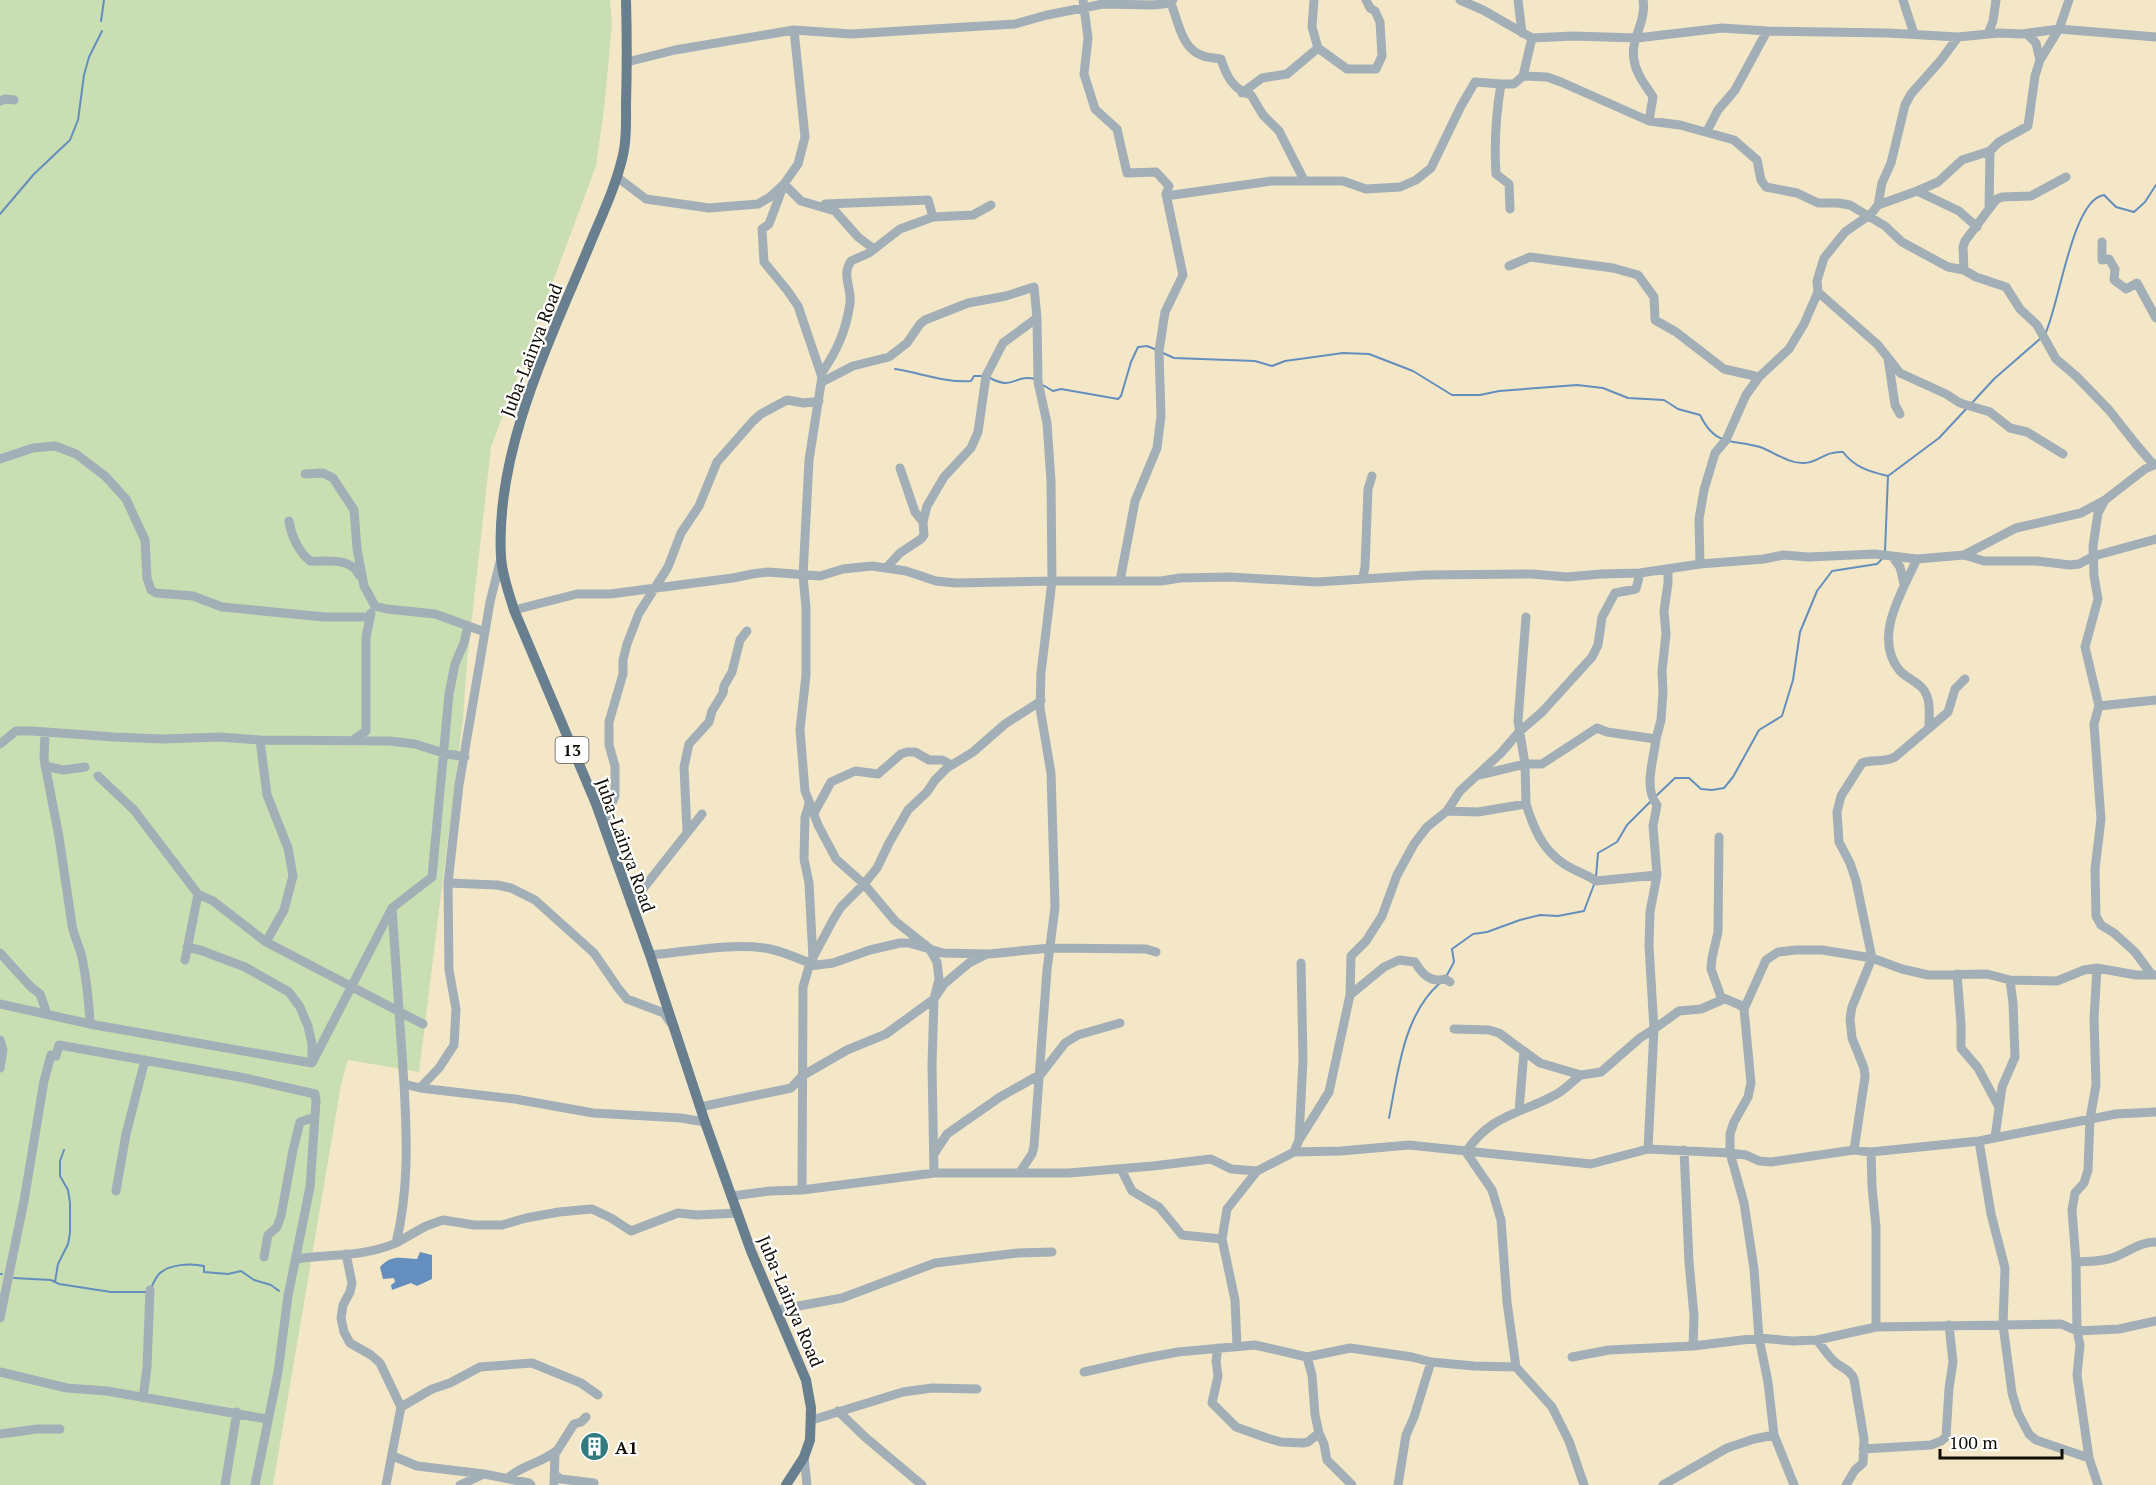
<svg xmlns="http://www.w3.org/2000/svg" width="2156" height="1485" font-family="'PT Serif',serif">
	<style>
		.green { fill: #c9deb2 }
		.water { fill: #638ebe }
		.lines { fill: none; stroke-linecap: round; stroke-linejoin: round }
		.stream { stroke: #638ebe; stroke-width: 2 }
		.minor { stroke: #a2afb7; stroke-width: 9 }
		.major { stroke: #677f8e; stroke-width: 10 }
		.labels { text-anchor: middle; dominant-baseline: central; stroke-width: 4.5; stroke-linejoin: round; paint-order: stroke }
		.shield { fill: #fff; stroke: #58564f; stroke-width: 1.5 }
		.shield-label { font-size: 16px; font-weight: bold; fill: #110d04 }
		.street-label { font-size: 18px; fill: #110d04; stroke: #fff }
		.poi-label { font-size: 18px; font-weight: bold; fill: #110d04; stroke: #fff; text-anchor: start }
	</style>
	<rect width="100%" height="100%" fill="#f4e7c8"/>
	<path class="green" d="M 0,0 L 610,0 L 612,24 L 604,109 L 596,166 L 491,447 L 467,662 L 463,719 L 419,1072 L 348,1060 L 341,1085 L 273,1485 L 0,1485 Z"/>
	<path class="water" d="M 420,1252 L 432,1255 L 432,1279 L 417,1286 L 411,1283 L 392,1290 L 391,1285 L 395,1282 L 394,1278 L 383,1279 L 380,1267 C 392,1254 400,1258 417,1259 Z"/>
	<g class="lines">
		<path class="stream" d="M 101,21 L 104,0
			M 0,214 L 34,174 L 70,140 L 78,120 L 84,75 L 89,57 L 102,31
			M 2045,334 C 2059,307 2072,199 2104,195 L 2116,207 L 2134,212 L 2145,202 L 2156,185
			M 1163,353 L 1174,358 L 1255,361 L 1272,366 L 1285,361 L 1343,353 L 1369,354 L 1413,371 L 1452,395 L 1480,395 L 1499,391 L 1577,385 L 1603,388 L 1628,398 L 1664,400 L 1678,409 L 1700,415 C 1705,425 1712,436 1723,439
			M 895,369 C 921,373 945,383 971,381 L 974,376 L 984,376
			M 990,378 C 1014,391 1014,374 1035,379
			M 1041,384 L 1053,391 L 1061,389 L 1118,399 L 1121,396 L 1131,362 L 1138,347 L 1147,346 L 1157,350
			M 1971,404 L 1994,379 L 2041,338
			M 1728,441 C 1739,443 1750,444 1760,447 C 1774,452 1789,464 1804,463 C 1819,463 1823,451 1843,452 C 1854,467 1870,472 1888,476 L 1939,438 L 1967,408
			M 1885,551 L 1888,476
			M 1655,797 L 1675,778 L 1689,778 L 1701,789 L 1712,790 L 1724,788 L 1733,777 L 1759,730 L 1782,716 L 1793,680 L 1800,632 L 1817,591 L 1832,571 L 1877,564 L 1882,559
			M 1596,877 L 1598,853 L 1617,842 L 1627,825 L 1651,801
			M 1446,977 L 1454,962 L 1452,949 L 1473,934 L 1487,932 L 1520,920 L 1540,915 L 1558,916 L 1584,911 L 1595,882
			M 1389,1118 C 1398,1073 1403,1015 1440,983
			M 0,1274 L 2,1274
			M 14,1278 L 51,1280 L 59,1284 L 111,1292 L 148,1292
			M 55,1282 L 58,1264 L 68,1244 L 70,1233 L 70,1203 L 68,1190 L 60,1176 L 60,1161 L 64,1150
			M 151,1288 C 153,1284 156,1277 159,1274 C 169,1264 191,1263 204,1266 L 204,1272 L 228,1274 L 241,1271 L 254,1280 L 271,1285 L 279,1291"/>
		<path class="minor" d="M 1083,0 L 1088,38 L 1084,74 L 1095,109 L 1117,129 L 1127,173 L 1156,172 L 1169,186 L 1166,194 L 1173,195 L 1272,181 L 1343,181 L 1366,189 L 1400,187 L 1416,180 L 1431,168 L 1461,106 L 1475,82 L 1501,84
			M 1314,0 L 1312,27 L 1318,48
			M 1460,0 L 1483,10 L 1532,38 L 1523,76 L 1547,77 L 1561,82 L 1649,121 L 1680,125 L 1734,140 L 1757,160 L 1761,180 L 1766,187 L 1797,193 L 1818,203 L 1838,203 L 1850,205 L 1885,226 L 1902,242 L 1948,267 L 1964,270 L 1976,277 L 2006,287 L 2020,309 L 2037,325 L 2056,359 L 2076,376 L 2109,410 L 2135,443 L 2152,463 L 2156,464 L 2145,469 L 2105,500 L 2098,513 L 2093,546 L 2094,576 L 2098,599 L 2085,647 L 2099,706 L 2094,724 L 2101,819 L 2095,869 L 2096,916 L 2101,925 L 2114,933 L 2135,952 L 2152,975
			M 1518,0 L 1522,33
			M 1643,0 C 1647,21 1630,39 1634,60 C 1636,74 1646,86 1653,97 L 1649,121
			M 1903,0 L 1914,34
			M 1170,1 C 1178,19 1181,48 1201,55 C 1207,58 1215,58 1221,59 C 1226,75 1233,90 1251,95 L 1263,115 L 1279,131 L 1304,180
			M 794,30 L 805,137 L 798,164 L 784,184 L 769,224 L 762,229 L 764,262 L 787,290 L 798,306 L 822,377 L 809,460 L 803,576 L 806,608 L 806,675 L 800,730 L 805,791 L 818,825 L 836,859 L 864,884 L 895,921 L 929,948 L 937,962 L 939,979 L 934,999 L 932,1065 L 934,1173
			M 1988,34 L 1993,21 L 1996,0
			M 2027,34 L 2036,43 L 2040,60
			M 1532,38 L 1573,36 L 1637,38 L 1722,28 L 1767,31 L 1888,33 L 1958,37 L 1999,33 L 2022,34 L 2059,29 L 2156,37
			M 627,62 L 675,50 L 794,30 L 851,34 L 1015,24 L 1047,15 L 1103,4 L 1152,5 L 1164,4 L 1173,0
			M 1242,93 L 1262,78 L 1287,74 L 1318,48 L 1347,69 L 1376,69 L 1382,56 L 1380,22 L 1375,11 L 1370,8 L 1366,0
			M 0,101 L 5,99 L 14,100
			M 1707,131 L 1718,110 L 1735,90 L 1767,31
			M 617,177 L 646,199 L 709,208 L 758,204 L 770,197 L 784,184 L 801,201 L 835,211 L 858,237 L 874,249
			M 1917,191 L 1938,182 L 1962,160 L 1990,151
			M 825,204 L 928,200 L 933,217
			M 1878,205 L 1917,191 L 1959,211 L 1977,227
			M 1510,209 L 1509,184 L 1496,174 C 1494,144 1496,114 1501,84 L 1514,84 L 1523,76
			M 1989,209 L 1997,199 L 2002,197 L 2031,196 L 2066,177
			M 2102,242 L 2102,260 L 2109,259 L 2115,269 L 2114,280 L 2126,289 L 2137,283 L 2156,318
			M 1509,266 L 1530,257 L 1613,268 L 1638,275 L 1654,297 L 1655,320 L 1676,332 L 1724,369 L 1759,377
			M 1964,270 L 1963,247 L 1965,241 L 1989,209 L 1990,151 L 1999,142 L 2028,126 L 2035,76 L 2040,60 L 2059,29 L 2069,0
			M 1818,292 L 1878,345 L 1900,373 L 1946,394 L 1960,403 L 1990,412 L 2010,428 L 2027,432 L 2063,454
			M 1888,358 L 1895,405 L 1900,414
			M 821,374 C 837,351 846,331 850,303 C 852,287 841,276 851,261 L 869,253 L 900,229 L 933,217 L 973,215 L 991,205
			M 822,382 L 853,366 L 889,357 L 907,343 L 920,324 L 925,320 L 968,303 L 1006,296 L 1034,287 L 1037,318 L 1038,382 L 1047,423 L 1051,481 L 1052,581 L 1041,673 L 1040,708 L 1051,773 L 1055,907 L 1047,970 L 1034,1146 L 1032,1154 L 1020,1172
			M 0,459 L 33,448 L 55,446 L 76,454 L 105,476 L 126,499 L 145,540 L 147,578 L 151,590 L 156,593 L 193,596 L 222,607 L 325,617 L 369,617
			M 900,468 L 915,512 L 923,522
			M 305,474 L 323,473 L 333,478 L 354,510 L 357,549 L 364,586 L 375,606 L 387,609 L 435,614 L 485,632
			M 289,521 C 291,535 298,551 310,561 C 328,562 351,557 359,575
			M 1964,555 L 2016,528 L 2081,513 L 2105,500
			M 1892,556 L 1900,567 L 1904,584
			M 1917,559 C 1902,592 1872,638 1900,671 C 1906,677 1913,680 1919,685 C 1932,695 1929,712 1929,727
			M 1700,564 L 1699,519 L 1704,490 L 1715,453 L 1726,440 L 1746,395 L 1759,377 L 1789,349 L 1804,324 L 1818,292 L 1817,281 L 1824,258 L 1845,232 L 1871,214 L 1878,205 L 1882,183 L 1891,163 L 1905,105 L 1911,94 L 1941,60 L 1958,37
			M 886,568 L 900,553 L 921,539 L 924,535 L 923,522 L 927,506 L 944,477 L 971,448 L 978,432 L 986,376 L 1003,343 L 1037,318
			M 1363,577 L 1365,567 L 1368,489 L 1372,476
			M 1120,581 L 1135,501 L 1157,448 L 1161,416 L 1159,351 L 1165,312 L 1183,275 L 1166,194
			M 514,610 L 577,594 L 610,594 L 733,578 L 752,574 L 768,572 L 820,576 L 843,569 L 872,566 L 906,571 L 936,581 L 956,583 L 1052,581 L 1161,581 L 1180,578 L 1230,577 L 1317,582 L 1425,575 L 1532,574 L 1567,577 L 1601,574 L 1640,573 L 1700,564 L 1764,559 L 1783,555 L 1808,557 L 1875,554 L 1917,559 L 1964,555 L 1984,561 L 2037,561 L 2070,565 L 2079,564 L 2094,556 L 2156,539
			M 1526,617 L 1518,721 L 1525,764 L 1526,804
			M 2099,706 L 2156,700
			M 45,732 L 44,759 L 59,837 L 72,925 C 74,936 79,946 82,957 C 86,978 89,1001 90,1023
			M 260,740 L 267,795 L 288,848 L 293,876 L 284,910 L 266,942
			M 353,740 L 366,731 L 366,637 L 371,613
			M 0,744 L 16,731 L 32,731 L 114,737 L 163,739 L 220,737 L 260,740 L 389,741 L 415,744 L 443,753 L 465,757
			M 45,766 L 63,770 L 85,767
			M 1479,775 L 1525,764 L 1542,764 L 1597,728 L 1607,732 L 1656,739 L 1661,720 L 1663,692 L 1662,671 L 1666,634 L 1664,611 L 1668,583 L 1668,570
			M 98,776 L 134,810 L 198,894 L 213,901 L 266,942 L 423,1024
			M 809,804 L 805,817 L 804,859 L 809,883 L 813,959
			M 1447,811 L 1478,812 L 1526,804 C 1535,833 1546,857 1575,870 C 1583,874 1589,876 1596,881 L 1657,875
			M 814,813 L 831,782 L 855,771 L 878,774 L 901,754 L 907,752 L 915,752 L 929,760 L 942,760 L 952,765
			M 603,824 L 615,796 L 615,766 L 609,745 L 609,722 L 623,674 L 623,660 L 627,644 L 639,613 L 668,567 L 681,533 L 699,506 L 717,462 L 753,421 L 761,414 L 787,400 L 804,403 L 819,401
			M 687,832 L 684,767 L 689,744 L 709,722 L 712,711 L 723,693 L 724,686 L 732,672 L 740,640 L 747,631
			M 1719,837 L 1718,932 L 1712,958 L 1711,969 L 1721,997 L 1740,1005 L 1744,1009 L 1751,1083 L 1748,1097 L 1734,1122 L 1730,1134 L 1730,1153 L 1744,1203 L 1754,1269 L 1759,1338 L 1768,1382 L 1774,1435 L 1794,1485
			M 448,883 L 497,885 L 511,888 L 535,900 L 594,953 L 618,988 L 627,999 L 664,1013 L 670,1022
			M 631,904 L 702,814
			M 392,908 L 432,877 L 449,694 L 455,664 L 464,643 L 468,626
			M 187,947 L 200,950 L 245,967 L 289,992 L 300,1007 L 308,1026 L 312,1044 L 312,1061
			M 0,953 L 31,987 L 40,994 L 47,1014
			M 650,955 C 687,952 733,942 770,949 C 784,952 797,958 810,963
			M 185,960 L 198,894
			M 809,966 L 833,963 L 870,950 L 900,943 L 909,943 L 943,953 L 989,954 L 1050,948 L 1146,949 L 1156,952
			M 2097,968 L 2094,1019 L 2096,1085 L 2090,1119 L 2088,1170 L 2084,1183 L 2075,1193 L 2072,1210 L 2076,1262 L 2077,1331 L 2080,1345 L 2077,1375 L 2089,1458 L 2098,1485
			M 1957,974 L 1961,1024 L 1961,1048 L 1978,1068 L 1999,1107
			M 1350,995 L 1384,967 L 1399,960 L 1415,962 C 1422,974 1430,983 1445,979 L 1450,982
			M 0,1004 L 95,1025 L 312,1063 L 392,908 L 404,1084 L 420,1088 L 515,1099 L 593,1113 L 681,1118 L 705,1122
			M 1744,1009 L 1766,960 L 1778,952 L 1796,950 L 1822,950 L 1872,958 L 1902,969 L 1928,975 L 1987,974 L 2010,980 L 2057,981 L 2084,970 L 2097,968 L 2136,975 L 2156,975
			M 1454,1029 L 1489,1030 L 1499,1033 L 1540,1063 L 1581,1075 L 1601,1072 L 1640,1038 L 1654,1029 L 1649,946 L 1650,912 L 1657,875 L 1653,826 L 1657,805 C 1643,788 1654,759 1656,739
			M 0,1040 L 3,1050 L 0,1068
			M 420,1088 L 439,1068 L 454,1045 L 456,1009 L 449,970 L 448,883 L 459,785 L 490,602 L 500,562
			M 700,1107 L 791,1088 L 802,1076 L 847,1050 L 886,1034 L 934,999 L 944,984 L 969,963 L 987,954
			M 1519,1111 L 1524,1051
			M 1995,1137 L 2002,1087 L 2015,1057 L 2013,1003 L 2010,980
			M 1299,1140 L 1303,1059 L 1301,963
			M 1979,1141 L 1991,1214 L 2005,1268 L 2003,1325 L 2012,1393 L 2018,1413 L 2029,1434 L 2036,1440 L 2089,1458
			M 1648,1149 L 1654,1029 L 1679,1011 L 1701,1009 L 1724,999
			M 1684,1150 L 1689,1262 L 1694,1316 L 1693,1346
			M 1854,1150 L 1865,1077 L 1864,1068 L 1852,1038 L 1850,1019 L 1852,1007 L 1872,958 L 1856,881 L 1850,863 L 1839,842 L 1837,812 L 1841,796 L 1862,763 C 1873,759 1884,763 1895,757 L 1948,712 L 1955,689 L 1965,679
			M 1294,1152 L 1299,1140 L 1329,1092 L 1350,995 L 1351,956 L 1366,941 L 1382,916 L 1397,875 L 1414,844 L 1427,827 L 1447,811 L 1460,791 L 1501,753 L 1519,732 L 1542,712 L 1592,657 L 1598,645 L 1602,617 L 1615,593 L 1636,589 L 1640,573
			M 1871,1152 L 1872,1187 L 1876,1227 L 1876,1327
			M 934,1154 L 947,1134 L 1000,1097 L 1041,1074 L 1065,1043 L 1078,1035 L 1120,1023
			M 1121,1169 L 1132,1191 L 1159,1207 L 1182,1235 L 1222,1239
			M 802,1190 L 934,1173 L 1069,1173 L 1153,1166 L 1211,1159 L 1231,1169 L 1257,1171
			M 116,1191 L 126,1134 L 145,1060
			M 732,1196 L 770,1191 L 802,1190 L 803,987 L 810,963 L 833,920 L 841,907 L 864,884 L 877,868 L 889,843 L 908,810 L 927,792 L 935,780 L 947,768 L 973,752 L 1005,724 L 1041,701
			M 396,1243 L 426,1226 L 443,1220 L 474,1225 L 502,1225 L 526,1218 L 559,1212 L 592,1209 L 611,1218 L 631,1231 L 678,1213 L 697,1215 L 738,1213
			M 346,1254 L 352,1283 L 350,1292 L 343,1305 L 341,1318 L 344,1332 L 350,1343 L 371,1355 L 380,1363 L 401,1407 L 386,1485
			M 264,1257 L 268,1235 L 277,1227 L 281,1216 L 293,1150 L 300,1122 L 315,1117
			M 297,1259 C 331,1254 364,1257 396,1243 C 409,1191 407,1137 404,1084
			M 2076,1262 C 2089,1261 2103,1262 2115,1257 C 2130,1251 2139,1242 2156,1242
			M 777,1310 L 842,1298 L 935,1263 L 1018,1253 L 1052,1252
			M 0,1318 L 24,1201 L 44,1081 L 51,1055 L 56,1056 L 59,1045 L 245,1078 L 315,1094 L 316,1101 L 310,1187 L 288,1296 L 278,1372 L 255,1485
			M 1817,1340 C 1823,1348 1829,1357 1836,1363 C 1843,1368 1851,1371 1854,1379 L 1864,1439 L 1863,1463 L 1855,1470 L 1846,1485
			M 1237,1346 L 1235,1300 L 1222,1239 L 1227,1209 L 1257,1171 L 1294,1152 L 1341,1151 L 1409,1145 L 1591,1164 L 1648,1149 L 1730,1153 L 1746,1155 L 1759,1161 L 1771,1162 L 1854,1150 L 1871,1152 L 1979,1141 L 2116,1114 L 2156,1112
			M 1218,1348 L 1216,1361 L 1218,1376 L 1212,1403 L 1236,1427 L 1267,1438 L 1281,1442 L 1303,1443 L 1308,1442 L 1319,1433
			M 1307,1357 L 1312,1375 L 1315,1415 L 1319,1433 L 1324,1444 L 1327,1460 L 1352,1485
			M 1572,1357 L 1609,1350 L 1693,1346 L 1759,1338 L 1793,1341 L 1817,1340 L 1876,1327 L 2061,1324 L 2077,1331 L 2119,1329 L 2156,1321
			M 1516,1367 L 1507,1302 L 1501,1220 L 1492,1190 L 1466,1152 C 1490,1115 1520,1114 1555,1095 C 1565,1090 1572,1081 1581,1075
			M 0,1372 L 67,1388 L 107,1391 L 267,1419
			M 1084,1372 L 1141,1359 L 1178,1352 L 1255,1345 L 1307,1357 L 1350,1348 L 1412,1357 L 1431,1362 L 1474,1366 L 1516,1367 L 1552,1407 L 1569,1441 L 1584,1485
			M 143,1398 L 147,1367 L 150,1290
			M 401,1407 L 432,1389 L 450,1383 L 480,1367 L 532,1363 L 581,1383 L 598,1395
			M 838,1411 L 865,1437 L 922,1485
			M 812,1420 L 903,1392 L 932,1388 L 977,1389
			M 0,1434 L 37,1429 L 60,1429
			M 1863,1449 L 1931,1445 L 1941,1441 L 1946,1437 L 1949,1388 L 1953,1362 L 1949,1325
			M 393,1456 L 417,1466 L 484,1474
			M 804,1457 L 807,1485
			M 555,1475 L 561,1479 L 594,1483
			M 508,1478 C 522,1465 542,1463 556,1451
			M 225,1485 L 237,1412
			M 460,1485 L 484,1474 L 529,1483 L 531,1485
			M 554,1485 L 555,1454 L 574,1424 L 581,1422 L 586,1417
			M 1398,1485 L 1406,1435 L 1414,1417 L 1431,1362
			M 1663,1485 L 1727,1448 L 1754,1439 L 1774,1435"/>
		<path class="major" d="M 626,0 C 627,35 627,70 626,105 C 626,121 627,138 623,155 C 616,186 602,215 590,244 C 550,341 495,450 501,557 C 502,575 509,593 514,610 L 596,804 L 650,955 L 705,1122 L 751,1251 L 806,1380 L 811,1408 L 810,1440 L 804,1457 L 786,1485"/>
	</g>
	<defs>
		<symbol id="building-disc" viewBox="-11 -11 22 22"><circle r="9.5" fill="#327b7f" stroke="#fff"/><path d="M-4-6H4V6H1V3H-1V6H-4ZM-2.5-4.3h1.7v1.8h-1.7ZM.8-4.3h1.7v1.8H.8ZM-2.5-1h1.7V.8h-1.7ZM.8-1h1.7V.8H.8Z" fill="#fff"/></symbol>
	</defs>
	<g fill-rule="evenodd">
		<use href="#building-disc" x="578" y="1430" width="33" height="33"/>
	</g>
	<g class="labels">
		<rect class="shield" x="555.5" y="737" width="33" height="26" rx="4.5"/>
		<g class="shield-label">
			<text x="572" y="750">13</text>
		</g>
		<g class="street-label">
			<text transform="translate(531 350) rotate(-69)">Juba-Lainya Road</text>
			<text transform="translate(626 845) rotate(70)">Juba-Lainya Road</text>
			<text transform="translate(791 1301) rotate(67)">Juba-Lainya Road</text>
		</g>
		<g class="poi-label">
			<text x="615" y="1447">A1</text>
		</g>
	</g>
	<path d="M1940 1449v9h122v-9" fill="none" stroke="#110d04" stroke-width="3"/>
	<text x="1949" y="1449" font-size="18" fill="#110d04" stroke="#ffffff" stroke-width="4.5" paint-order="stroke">100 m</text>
</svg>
